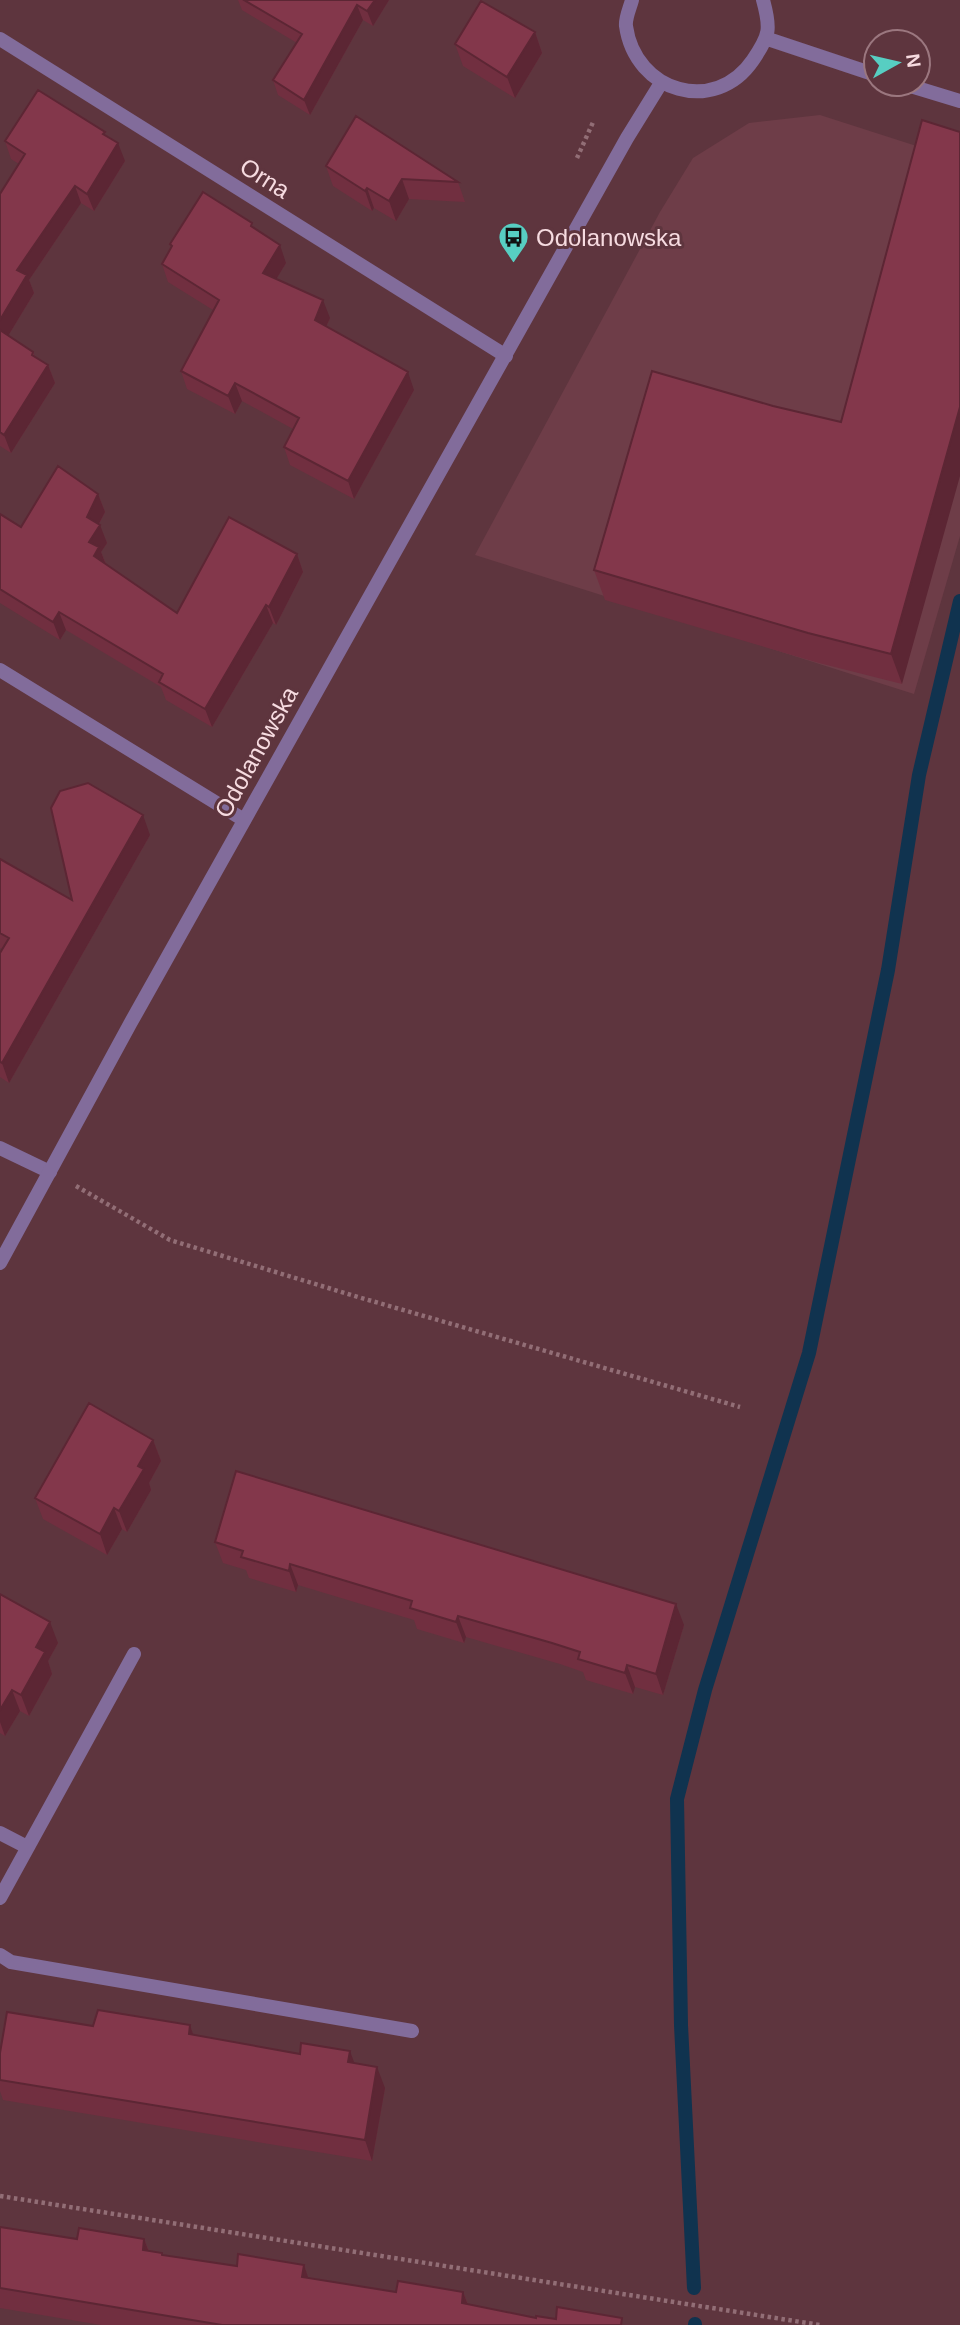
<svg xmlns="http://www.w3.org/2000/svg" width="960" height="2325" font-family="Arial,sans-serif">
	<style>
		.built { fill: #6e3d48 }
		.lines { fill: none; stroke-linecap: round; stroke-linejoin: round }
		.stream { stroke: #10334f; stroke-width: 14 }
		.path { stroke: #926e76; stroke-width: 4.5; stroke-dasharray: 3.5 3.5; stroke-linecap: butt }
		.service { stroke: #826c9b; stroke-width: 14 }
		.minor { stroke: #826c9b; stroke-width: 14 }
		.tertiary { stroke: #826c9b; stroke-width: 14 }
		.wall { fill: #712f40 }
		.shaded-wall { fill: #5c2634 }
		.building { fill: #83374b; stroke: #5c2634; stroke-width: 2 }
		.labels { text-anchor: middle; dominant-baseline: central; stroke-width: 6; stroke-linejoin: round; paint-order: stroke }
		.street-label { font-size: 24px; fill: #f6dbe0; stroke: #5e353e }
		.poi-label { font-size: 24px; fill: #f6dbe0; stroke: #5e353e; text-anchor: start }
	</style>
	<rect width="100%" height="100%" fill="#5e353e"/>
	<path class="built" d="M 820,115 L 960,160 L 960,536 L 914,694 L 475,555 L 660,212 L 693,158 L 749,123 Z"/>
	<g class="lines">
		<path class="stream" d="M 694,2288 L 681,2025 L 677,1799 L 705,1690 L 809,1353 L 888,970 L 919,775 L 960,601
			M 695,2324 L 695,2325"/>
		<path class="path" d="M 577,158 L 594,120
			M 76,1186 L 170,1240 L 358,1297 L 740,1407
			M 0,2196 L 820,2325"/>
		<path class="service" d="M 0,1833 L 27,1847
			M 0,1898 L 134,1654
			M 0,1955 L 11,1962 L 412,2031"/>
		<path class="minor" d="M 0,39 L 506,356
			M 0,670 L 244,820
			M 0,1148 L 50,1172"/>
		<path class="tertiary" d="M 632,0 C 630,8 625,18 626,26 C 635,92 715,116 753,60 C 770,35 771,29 763,0
			M 768,39 L 876,75
			M 904,84 L 960,101
			M 0,1263 L 130,1024 L 627,138 L 661,83"/>
	</g>
	<path class="wall" d="M 238,0 L 389,0 L 373,26 L 363,20 L 310,115 L 278,95 L 273,80 L 297,43 L 242,10 Z
		M 535,32 L 542,53 L 515,98 L 463,66 L 455,44 Z
		M 106,136 L 125,161 L 94,211 L 81,203 L 29,280 L 34,293 L 8,336 L 33,352 L 35,357 L 48,365 L 55,383 L 11,453 L 0,446 L 0,194 L 19,164 L 11,159 L 5,141 Z
		M 326,166 L 458,182 L 465,202 L 409,199 L 396,221 L 374,208 L 372,211 L 333,186 Z
		M 255,229 L 286,263 L 276,279 L 330,318 L 326,327 L 414,390 L 354,499 L 290,465 L 284,447 L 293,429 L 242,401 L 235,414 L 187,389 L 181,371 L 213,310 L 168,282 L 162,264 L 171,248 L 170,244 Z
		M 773,406 L 841,422 L 902,684 L 819,663 L 605,600 L 594,570 Z
		M 98,494 L 105,512 L 99,524 L 107,543 L 101,552 L 106,564 L 177,613 L 297,554 L 303,572 L 276,625 L 273,623 L 212,727 L 166,700 L 161,687 L 66,630 L 60,640 L 0,603 L 0,514 L 21,527 Z
		M 150,835 L 9,1083 L 0,1077 L 0,953 L 2,949 L 0,948 L 0,859 L 72,900 Z
		M 153,1440 L 161,1461 L 149,1483 L 151,1490 L 127,1532 L 122,1529 L 107,1555 L 43,1519 L 35,1498 Z
		M 215,1542 L 684,1625 L 663,1695 L 635,1687 L 633,1694 L 586,1680 L 583,1672 L 560,1664 L 466,1637 L 464,1643 L 417,1629 L 414,1620 L 298,1585 L 296,1592 L 249,1578 L 246,1570 L 223,1563 Z
		M 0,1594 L 58,1643 L 48,1661 L 52,1674 L 29,1716 L 20,1711 L 5,1736 L 0,1733 Z
		M 190,2025 L 193,2035 L 354,2063 L 385,2088 L 372,2161 L 3,2100 L 0,2091 L 0,2053 L 93,2026 Z
		M 0,2227 L 77,2239 L 144,2239 L 149,2251 L 163,2255 L 237,2266 L 304,2265 L 308,2278 L 396,2292 L 463,2292 L 468,2304 L 536,2318 L 625,2325 L 101,2325 L 0,2308 Z"/>
	<path class="shaded-wall" d="M 375,0 L 389,0 L 373,26 L 367,11 Z
		M 357,5 L 363,20 L 310,115 L 304,100 Z
		M 535,32 L 542,53 L 515,98 L 507,77 Z
		M 118,143 L 125,161 L 94,211 L 87,194 Z
		M 402,179 L 409,199 L 396,221 L 389,201 Z
		M 75,186 L 81,203 L 29,280 L 34,293 L 2,346 L 0,339 L 0,320 L 17,270 Z
		M 367,188 L 374,208 L 372,211 L 365,191 Z
		M 280,245 L 286,263 L 269,291 L 263,273 Z
		M 323,300 L 330,318 L 321,338 L 315,320 Z
		M 48,365 L 55,383 L 11,453 L 4,435 Z
		M 408,372 L 414,390 L 354,499 L 348,481 Z
		M 235,383 L 242,401 L 235,414 L 228,396 Z
		M 960,407 L 960,476 L 902,684 L 891,654 Z
		M 98,494 L 105,512 L 93,535 L 87,517 Z
		M 100,525 L 107,543 L 101,552 L 106,565 L 100,574 L 89,542 Z
		M 297,554 L 303,572 L 276,625 L 269,607 Z
		M 266,605 L 273,623 L 212,727 L 205,709 Z
		M 59,612 L 66,630 L 60,640 L 53,622 Z
		M 143,815 L 150,835 L 9,1083 L 2,1063 Z
		M 153,1440 L 161,1461 L 149,1483 L 151,1490 L 127,1532 L 119,1511 L 138,1466 Z
		M 114,1508 L 122,1529 L 107,1555 L 100,1534 Z
		M 290,1564 L 298,1585 L 296,1592 L 289,1571 Z
		M 676,1604 L 684,1625 L 663,1695 L 656,1674 Z
		M 458,1616 L 466,1637 L 464,1643 L 456,1622 Z
		M 50,1622 L 58,1643 L 48,1661 L 52,1674 L 29,1716 L 21,1695 L 36,1647 Z
		M 627,1665 L 635,1687 L 633,1694 L 625,1673 Z
		M 12,1690 L 20,1711 L 5,1736 L 0,1722 L 0,1710 Z
		M 190,2025 L 197,2046 L 189,2034 Z
		M 350,2051 L 358,2073 L 348,2062 Z
		M 377,2067 L 385,2088 L 372,2161 L 365,2140 Z
		M 144,2239 L 152,2260 L 143,2250 Z
		M 304,2265 L 311,2286 L 302,2277 Z
		M 463,2292 L 471,2313 L 462,2303 Z"/>
	<path class="building" d="M 244,0 L 375,0 L 367,11 L 357,5 L 304,100 L 273,80 L 302,34 Z
		M 481,1 L 535,32 L 507,77 L 455,44 Z
		M 38,90 L 105,132 L 103,134 L 118,143 L 87,194 L 75,186 L 17,270 L 27,275 L 0,320 L 0,194 L 25,154 L 5,141 Z
		M 356,116 L 458,182 L 402,179 L 389,201 L 367,188 L 365,191 L 326,166 Z
		M 922,120 L 960,132 L 960,407 L 891,654 L 808,633 L 594,570 L 652,371 L 773,406 L 841,422 Z
		M 203,192 L 252,223 L 251,226 L 280,245 L 263,273 L 323,300 L 315,320 L 408,372 L 348,481 L 284,447 L 299,418 L 235,383 L 228,396 L 181,371 L 219,300 L 162,264 L 172,246 L 170,244 Z
		M 0,330 L 33,352 L 32,355 L 48,365 L 4,435 L 0,432 Z
		M 58,466 L 98,494 L 87,517 L 100,525 L 89,542 L 99,547 L 94,556 L 177,613 L 229,517 L 297,554 L 269,607 L 266,605 L 205,709 L 159,682 L 163,674 L 59,612 L 53,622 L 0,589 L 0,514 L 21,527 Z
		M 88,783 L 143,815 L 2,1063 L 0,1062 L 0,953 L 9,938 L 0,933 L 0,859 L 72,900 L 51,808 L 60,791 Z
		M 89,1403 L 153,1440 L 138,1466 L 144,1469 L 119,1511 L 114,1508 L 100,1534 L 35,1498 Z
		M 236,1471 L 676,1604 L 656,1674 L 627,1665 L 625,1673 L 578,1659 L 580,1652 L 552,1643 L 458,1616 L 456,1622 L 410,1608 L 412,1601 L 290,1564 L 289,1571 L 241,1557 L 243,1551 L 215,1542 Z
		M 0,1594 L 50,1622 L 36,1647 L 45,1652 L 21,1695 L 12,1690 L 0,1710 Z
		M 98,2010 L 190,2025 L 189,2034 L 300,2054 L 301,2043 L 350,2051 L 348,2062 L 377,2067 L 365,2140 L 0,2080 L 0,2053 L 7,2012 L 93,2026 Z
		M 0,2227 L 77,2239 L 79,2228 L 144,2239 L 143,2250 L 162,2253 L 162,2255 L 237,2266 L 238,2254 L 304,2265 L 302,2277 L 396,2292 L 398,2281 L 463,2292 L 462,2303 L 536,2318 L 536,2316 L 556,2319 L 557,2307 L 622,2318 L 621,2325 L 222,2325 L 0,2288 Z"/>
	<defs>
		<symbol id="bus-pin" viewBox="-11 -11 22 30"><path d="M0 17L-7.5 6A9.5 9.5 0 1 1 7.5 6Z" fill="#57cec2" stroke="#5e353e"/><path d="M-5-6H5V4H4V6H2V4H-2V6H-4V4H-5ZM-3.5-4V0h7V-4ZM-3.5 1.2v1.5H-2V1.2ZM2 1.2v1.5H3.5V1.2Z" fill="#111"/></symbol>
	</defs>
	<g fill-rule="evenodd">
		<use href="#bus-pin" x="496" y="220" width="35" height="47"/>
	</g>
	<g class="labels">
		<g class="street-label">
			<text transform="translate(265 178) rotate(32)">Orna</text>
			<text transform="translate(256 752) rotate(-61)">Odolanowska</text>
		</g>
		<g class="poi-label">
			<text x="536" y="237">Odolanowska</text>
		</g>
	</g>
	<g transform="translate(897 63) rotate(82)"><circle r="33" fill="#5e353e" stroke="#9b777f" stroke-width="2"/>
	<path d="M0-5L12 26L0 18L-12 26Z" fill="#57cec2"/>
	<text y="-10" font-size="19" font-weight="bold" text-anchor="middle" fill="#f6dbe0">N</text>
	</g>
</svg>
